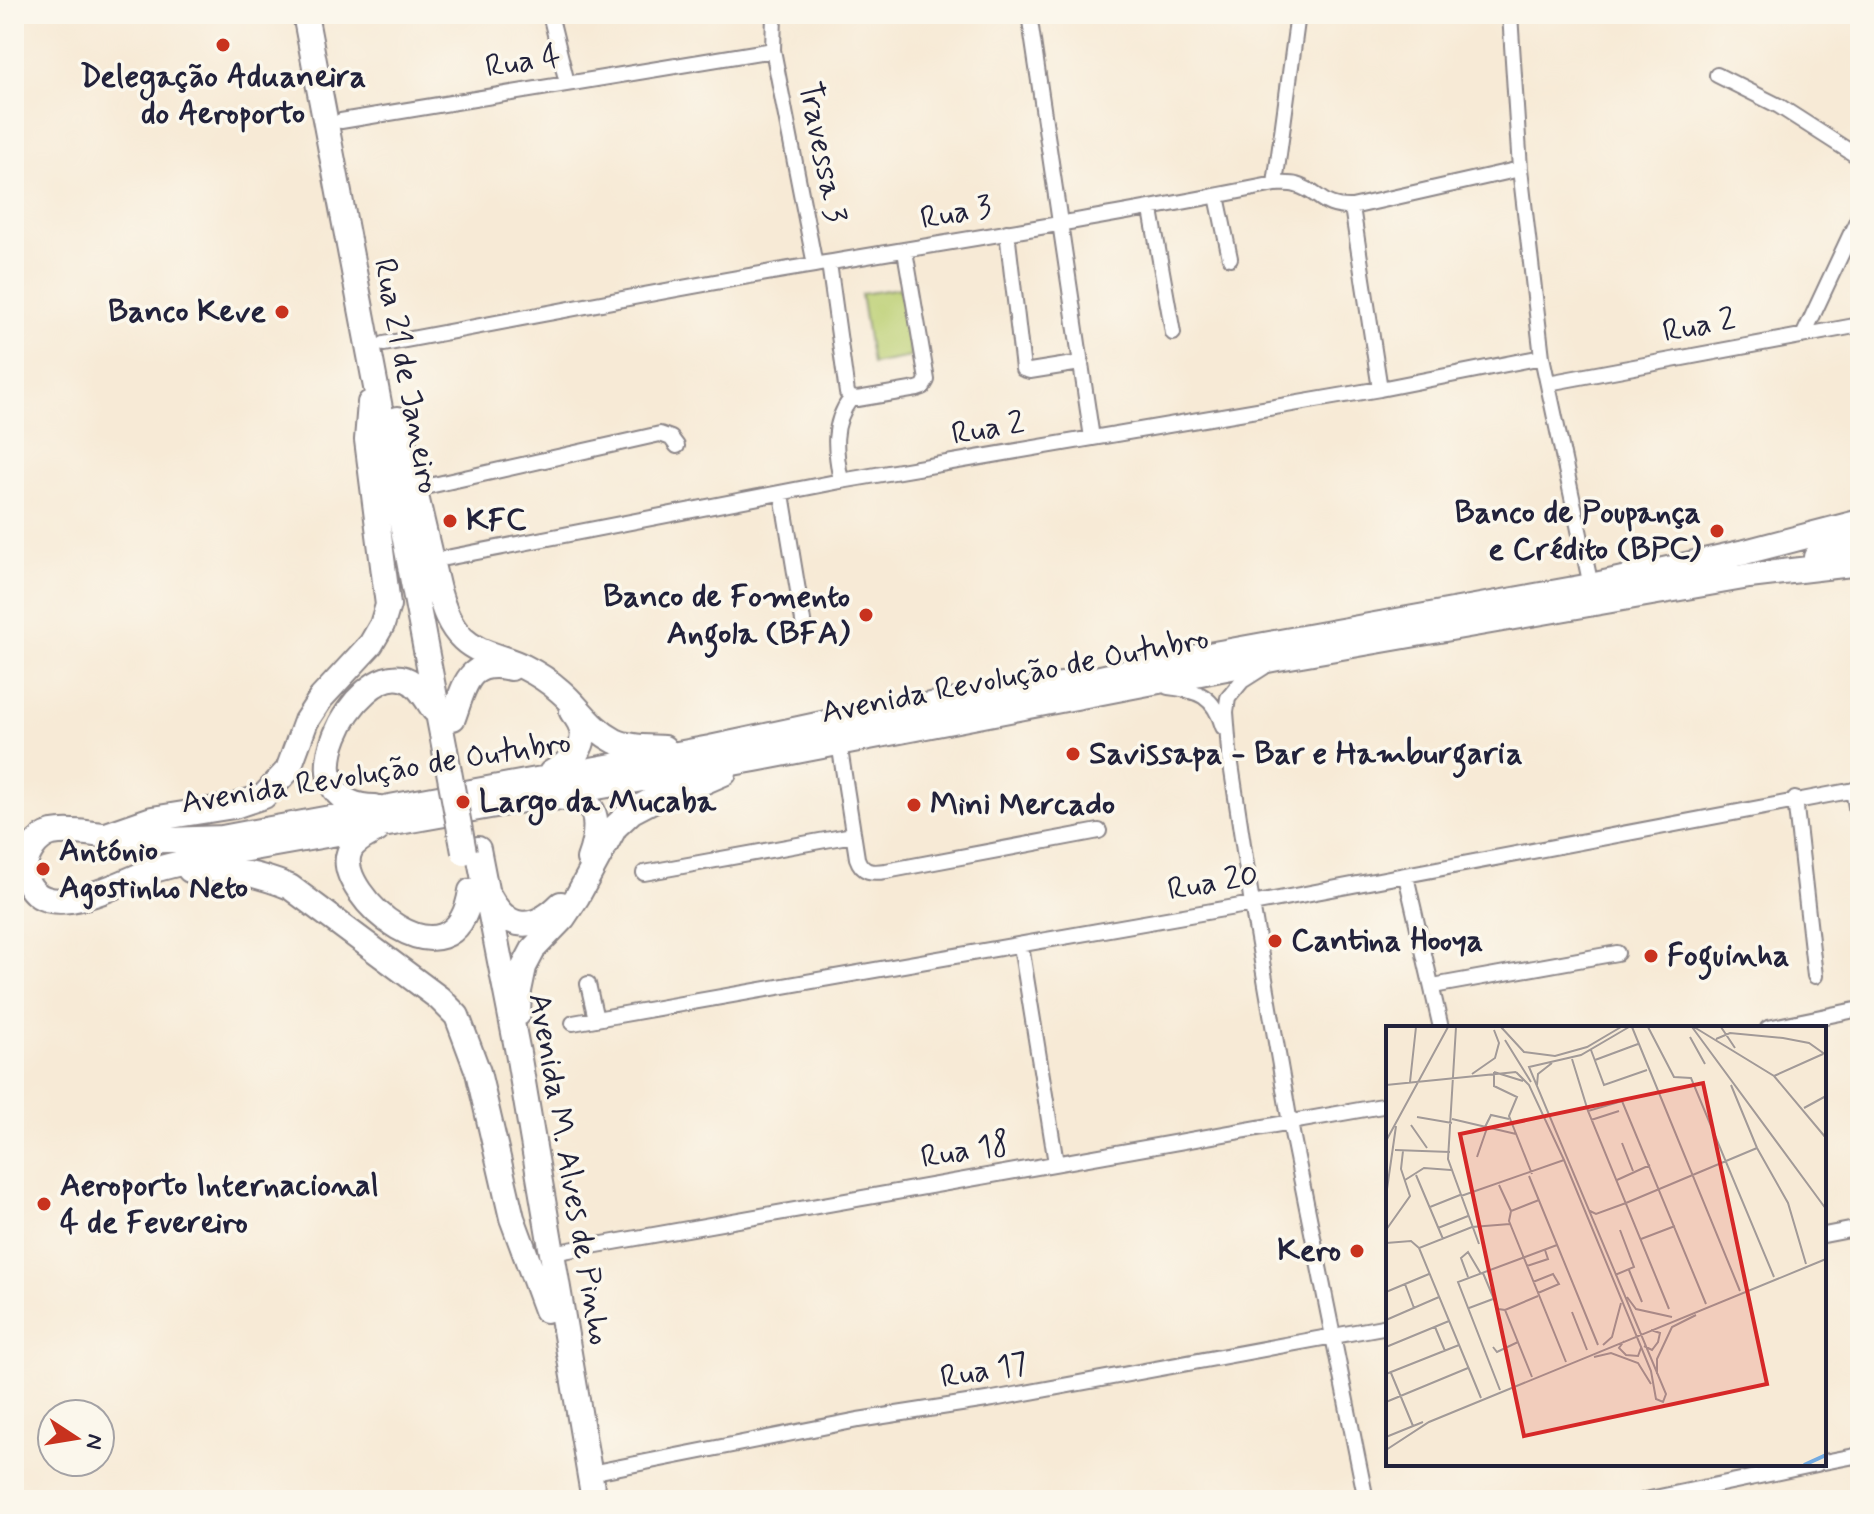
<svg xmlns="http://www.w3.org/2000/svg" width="1874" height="1514" font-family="Mynerve,sans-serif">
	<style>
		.green { fill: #bbcf72; stroke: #6e7856; stroke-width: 2 }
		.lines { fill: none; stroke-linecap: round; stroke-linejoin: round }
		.minor-casing { stroke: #8c8688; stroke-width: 18 }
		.primary-casing { stroke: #8c8688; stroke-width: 28 }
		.minor { stroke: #fff; stroke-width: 14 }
		.primary { stroke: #fff; stroke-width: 24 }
		.primary-bridge-casing { stroke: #8c8688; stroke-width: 28; stroke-linecap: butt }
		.primary-bridge { stroke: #fff; stroke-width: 24 }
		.poi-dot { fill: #c8321e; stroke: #fbf7ec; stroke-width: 3 }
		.labels { text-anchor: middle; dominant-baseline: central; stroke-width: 7; stroke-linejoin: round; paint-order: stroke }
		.street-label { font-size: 32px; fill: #22223b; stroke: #fbf7ec }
		.poi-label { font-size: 32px; font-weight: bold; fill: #22223b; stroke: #fbf7ec; text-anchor: start }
		.inset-river { fill: none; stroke: #73aae1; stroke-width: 4 }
		.inset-road { fill: none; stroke: #a29a98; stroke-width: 2 }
		.view { fill: #d62828; fill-opacity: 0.15; stroke: #d62828; stroke-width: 4 }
		.inset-edge { fill: none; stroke: #22223b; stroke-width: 4 }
	</style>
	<rect width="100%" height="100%" fill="#fbf7ec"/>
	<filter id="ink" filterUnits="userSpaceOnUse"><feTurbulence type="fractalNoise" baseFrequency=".0125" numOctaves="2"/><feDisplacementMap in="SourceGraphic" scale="16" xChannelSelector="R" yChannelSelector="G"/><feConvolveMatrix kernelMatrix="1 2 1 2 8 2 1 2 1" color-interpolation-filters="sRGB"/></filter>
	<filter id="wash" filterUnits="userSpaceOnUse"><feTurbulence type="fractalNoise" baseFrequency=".006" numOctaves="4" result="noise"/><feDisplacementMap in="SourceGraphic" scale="32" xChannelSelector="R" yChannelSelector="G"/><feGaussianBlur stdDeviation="1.8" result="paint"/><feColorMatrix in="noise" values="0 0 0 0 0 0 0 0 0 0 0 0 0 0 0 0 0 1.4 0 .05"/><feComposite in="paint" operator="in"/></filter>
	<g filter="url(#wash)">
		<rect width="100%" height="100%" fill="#f7ead6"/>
		<path class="green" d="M 900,288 L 911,357 L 872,364 L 861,294 Z"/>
	</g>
	<g filter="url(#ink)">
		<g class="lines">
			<defs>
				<path id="minor" d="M 550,14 L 567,83
					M 774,14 L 773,50 L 815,265
					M 1029,14 L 1092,438
					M 1510,14 L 1520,169 L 1542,357 L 1591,586
					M 1717,75 L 1779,106 L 1860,158
					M 341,121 L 773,50
					M 1275,184 L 1298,14
					M 1217,196 L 1230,258
					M 1352,207 L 1520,169
					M 1151,210 L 1173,333
					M 1007,232 L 1023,369 L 1030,371 L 1080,363
					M 829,263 L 847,393 L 851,398 L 857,399 L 917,389 L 923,387 L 927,380 L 905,251
					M 1804,334 L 1860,214
					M 384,344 C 527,318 671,288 814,265 C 968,239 1122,215 1275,184 C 1282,184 1290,183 1296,185 C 1321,192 1320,208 1352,207 L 1380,389
					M 1548,383 L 1860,325
					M 841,481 C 835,450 831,425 851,398
					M 429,486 L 660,434 L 671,438 L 677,446
					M 782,494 L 804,627
					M 446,558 L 841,481 L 1380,389 L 1542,357
					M 1264,667 L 1242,681 L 1228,698 L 1226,712 L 1229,751 L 1252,904 L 1290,1123 L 1366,1500
					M 1168,687 C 1198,690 1214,696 1223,727
					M 840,749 L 857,858 C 862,873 872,873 886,871 L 1099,831
					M 1853,790 L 1860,830
					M 1795,799 L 1815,976
					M 644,873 L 853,835
					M 1406,876 L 1441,1028
					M 1021,946 L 1056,1163
					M 588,984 L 596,1019
					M 1433,986 L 1617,953
					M 573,1023 L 1252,904 L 1860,789
					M 1768,1028 L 1860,1009
					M 1824,1235 L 1860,1228
					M 552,1253 L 1388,1105
					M 1824,1462 L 1860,1455
					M 590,1473 L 858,1420 L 993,1399 L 1388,1326
					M 1645,1500 L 1817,1464"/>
				<path id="primary" d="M 305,14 L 445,750
					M 398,419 L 438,590 C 443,607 449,626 463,639 C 480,655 503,656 524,667 C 536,673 550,682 560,691 C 580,708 591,729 615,741 C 629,748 648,747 664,748
					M 1860,522 L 1745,552 L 1591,586 L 1181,660 L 1087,681 L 859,716 L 710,748 L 222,838 C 196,839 169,841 143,840 C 117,839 76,828 52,833 C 44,835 38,840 33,847 C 26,857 22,869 27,881 C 47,927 123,880 154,870 C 177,863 201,859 224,853 L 755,759 L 1278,658 L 1749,576 L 1860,563
					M 1816,557 L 1860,544
					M 453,718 C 465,685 468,658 511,668
					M 551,773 C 576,759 596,739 572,712
					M 555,797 C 563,798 573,798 581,800 C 603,808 595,843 589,859
					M 375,807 C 279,806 355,662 405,679 C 419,684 426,699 434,710
					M 377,830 C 367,835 352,842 349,853 C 334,894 454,998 471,891
					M 109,834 L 152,819 L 234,806 L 264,796 L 288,770 L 306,721 L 321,698 L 371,644 L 382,625 L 388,605 L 367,440 L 370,403
					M 478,849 L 518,1053 L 594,1500
					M 190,870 C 225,867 258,874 290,887 L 439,998 L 457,1016 L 478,1072 L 512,1218 L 546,1310
					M 489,896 C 508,932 534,931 561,904
					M 518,1014 L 519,991 L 524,967 L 534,948 L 563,918 L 577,897 L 615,827 L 632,811 L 653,800 L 687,789 L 724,773"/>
			</defs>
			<use href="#minor" class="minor-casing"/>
			<use href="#primary" class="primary-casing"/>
			<use href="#minor" class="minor"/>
			<use href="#primary" class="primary"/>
			<defs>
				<path id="primary-bridge" d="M 445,750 L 464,852"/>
			</defs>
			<use href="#primary-bridge" class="primary-bridge-casing"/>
			<use href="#primary-bridge" class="primary-bridge"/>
		</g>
	</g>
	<g class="poi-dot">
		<circle cx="223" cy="45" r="8"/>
		<circle cx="282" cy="312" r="8"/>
		<circle cx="450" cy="521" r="8"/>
		<circle cx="1717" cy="531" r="8"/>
		<circle cx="866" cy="615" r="8"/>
		<circle cx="1073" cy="754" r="8"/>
		<circle cx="463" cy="802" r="8"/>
		<circle cx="914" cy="805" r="8"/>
		<circle cx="43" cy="869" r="8"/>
		<circle cx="1275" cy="941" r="8"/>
		<circle cx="1651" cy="956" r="8"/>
		<circle cx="44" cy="1204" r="8"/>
		<circle cx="1357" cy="1251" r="8"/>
	</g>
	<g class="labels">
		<g class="street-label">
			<text transform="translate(523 62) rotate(-9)">Rua 4</text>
			<text transform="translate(822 152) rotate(79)">Travessa 3</text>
			<text transform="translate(956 213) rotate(-11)">Rua 3</text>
			<text transform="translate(1699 326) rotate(-11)">Rua 2</text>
			<text transform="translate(406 376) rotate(79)">Rua 21 de Janeiro</text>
			<text transform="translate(988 429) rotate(-10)">Rua 2</text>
			<text transform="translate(1015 676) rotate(-11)">Avenida Revolução de Outubro</text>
			<text transform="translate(376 773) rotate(-9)">Avenida Revolução de Outubro</text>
			<text transform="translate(1213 883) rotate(-10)">Rua 20</text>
			<text transform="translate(965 1151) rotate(-10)">Rua 18</text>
			<text transform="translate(569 1169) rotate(80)">Avenida M. Alves de Pinho</text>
			<text transform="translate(984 1371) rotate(-10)">Rua 17</text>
		</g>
		<g class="poi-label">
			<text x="223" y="77" text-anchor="middle">Delegação Aduaneira<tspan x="223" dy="37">do Aeroporto</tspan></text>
			<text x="266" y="312" text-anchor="end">Banco Keve</text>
			<text x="1701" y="513" text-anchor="end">Banco de Poupança<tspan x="1701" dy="37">e Crédito (BPC)</tspan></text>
			<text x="466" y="521">KFC</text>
			<text x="850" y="597" text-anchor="end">Banco de Fomento<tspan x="850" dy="37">Angola (BFA)</tspan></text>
			<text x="1089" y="754">Savissapa - Bar e Hamburgaria</text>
			<text x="479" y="802">Largo da Mucaba</text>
			<text x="930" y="805">Mini Mercado</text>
			<text x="59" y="851">António<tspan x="59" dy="37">Agostinho Neto</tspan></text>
			<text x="1291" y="941">Cantina Hooya</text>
			<text x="1667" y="956">Foguinha</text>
			<text x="60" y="1186">Aeroporto Internacional<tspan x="60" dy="37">4 de Fevereiro</tspan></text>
			<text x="1341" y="1251" text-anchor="end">Kero</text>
		</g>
	</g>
	<g transform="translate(1386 1026)">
		<rect width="440" height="440" fill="#f7ead6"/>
		<path class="inset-river" d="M 418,439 L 440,429"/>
		<path class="inset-road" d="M 70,1 L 62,133 L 93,218M 115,1 L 138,26 L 169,30 L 201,21 L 235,1M 246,1 L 354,265M 262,1 L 288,51 L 305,52 L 388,251M 306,1 L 440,183M 308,1 L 388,50 L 440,112M 335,1 L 349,22M 304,11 L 319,38M 330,13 L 344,7 L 397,12 L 423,17 L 440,29M 119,14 L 145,56M 205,24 L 218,59 L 261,44M 186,33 L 202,85 L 283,283M 209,34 L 252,18M 108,46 L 108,60 L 131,71 L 123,90 L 146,148M 108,46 L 137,55M 130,46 L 143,59 L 178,134 L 265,345 L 270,373 L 277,376 L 280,368 L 143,41 L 195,29 L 243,1M 86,48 L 109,32 L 113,17 L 108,4M 388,50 L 437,28M 24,56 L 30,1M 0,59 L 130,46M 151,59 L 152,48 L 166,37M 345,59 L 371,122 L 402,177 L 420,238M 418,82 L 440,70M 202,85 L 236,75 L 320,278M 31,91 L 66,97M 66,93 L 130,108M 205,94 L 233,85M 25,99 L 41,122M 99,101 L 105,89 L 123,93M 0,115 L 62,1M 236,117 L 247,145M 9,124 L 64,126M 91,131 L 101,102M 30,149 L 57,213M 143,150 L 212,319M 19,154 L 38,142 L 65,144M 231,154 L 264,139M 113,159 L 125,185M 0,170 L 10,100M 75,170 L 178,134M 153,174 L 125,185 L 123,195 L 180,336M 44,181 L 74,169M 204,185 L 210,188 L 240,177 L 371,122M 52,202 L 82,190M 0,204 L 24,170 L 15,143 L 17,125M 255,213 L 289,200M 0,217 L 25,215 L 33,222M 141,240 L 162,233 L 159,224M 243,244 L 256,276M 97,247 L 112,283 L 119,284 L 146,351M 229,249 L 248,241 L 234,204M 82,251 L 75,232 L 82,226 L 95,248M 147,256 L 167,248 L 173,258 L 152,267M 19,258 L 28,282M 0,266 L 43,248M 241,271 L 250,283 L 286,291M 83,282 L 107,273M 119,284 L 152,270M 186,286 L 201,324M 0,294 L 53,271M 49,301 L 59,325M 238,315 L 233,322 L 240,329 L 252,330 L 255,322M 217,319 L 226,311 L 235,277M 258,320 L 266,324 L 272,316 L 274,307 L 265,304M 0,321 L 63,295M 107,321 L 111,326 L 132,316M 208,331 L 225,327 L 252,337 L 265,358M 5,347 L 27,400M 0,348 L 73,319M 271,348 L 271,333 L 286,301 L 310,289M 114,364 L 72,256 L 171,219M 95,372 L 33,222 L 86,201 L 124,198M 0,376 L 82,342M 0,411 L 37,396M 0,424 L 43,396 L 440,233"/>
		<path class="view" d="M 317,57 L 381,358 L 138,410 L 74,108 Z"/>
		<rect width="440" height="440" class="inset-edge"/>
	</g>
	<rect width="1874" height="1514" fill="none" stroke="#fbf7ec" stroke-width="48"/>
	<g transform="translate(76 1438) rotate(102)"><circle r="38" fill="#fbf7ec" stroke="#a4a2a5" stroke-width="2"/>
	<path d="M0-6L14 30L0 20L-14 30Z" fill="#c8321e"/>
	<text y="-12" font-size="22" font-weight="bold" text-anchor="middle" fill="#22223b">N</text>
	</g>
</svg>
